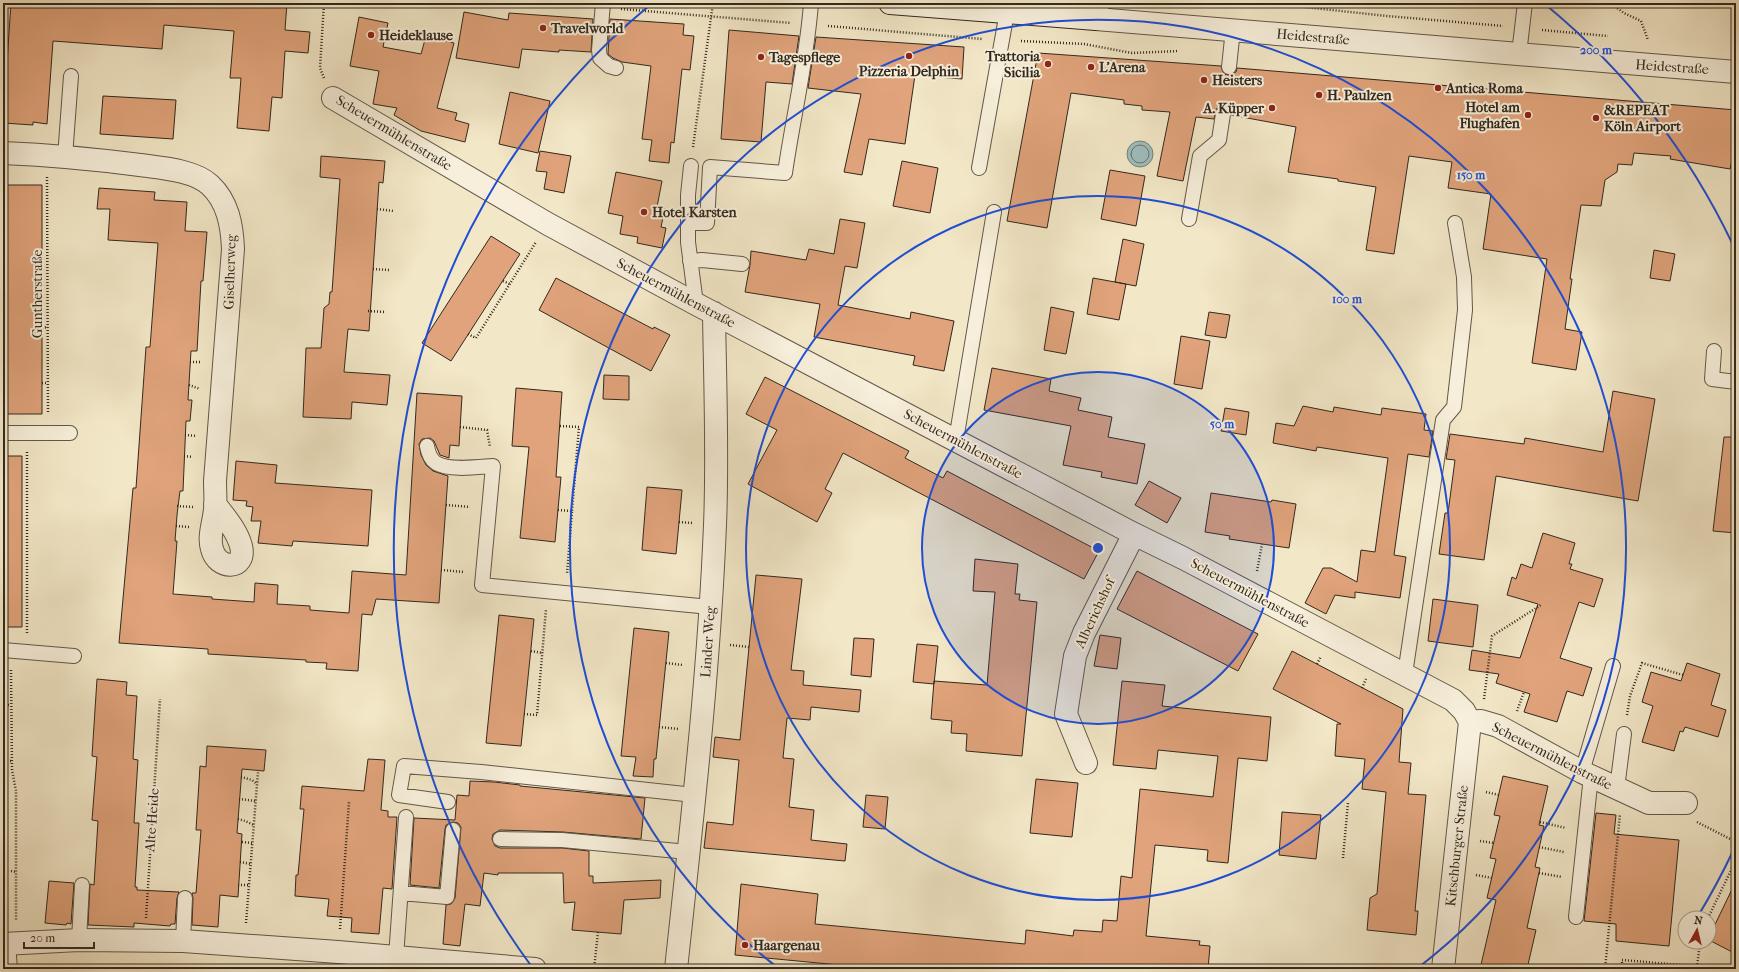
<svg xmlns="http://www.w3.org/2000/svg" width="1739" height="972" font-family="'IM FELL French Canon',serif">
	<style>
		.water { fill: #9ebebe; stroke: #73827e }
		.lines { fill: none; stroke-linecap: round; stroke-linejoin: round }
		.shore { stroke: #68736e; stroke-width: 1 }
		.building { fill: #e0a37b; stroke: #32281e }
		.service-casing { stroke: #625848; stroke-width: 16 }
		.minor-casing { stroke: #625848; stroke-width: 24 }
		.tertiary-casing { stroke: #625848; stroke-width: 24 }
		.secondary-casing { stroke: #32281e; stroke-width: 24 }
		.path { stroke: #32281e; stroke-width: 2.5; stroke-dasharray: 1 2; stroke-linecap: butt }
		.service { stroke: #f7efdb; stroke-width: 14 }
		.minor { stroke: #f7efdb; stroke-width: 22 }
		.tertiary { stroke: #f7efdb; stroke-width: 22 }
		.secondary { stroke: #f7efdb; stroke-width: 22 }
		.ring { fill: none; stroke: #1d4ed8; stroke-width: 2 }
		.poi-dot { fill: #8f2418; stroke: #f7efdb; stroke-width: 1.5 }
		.labels { text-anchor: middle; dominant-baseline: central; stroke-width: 4; stroke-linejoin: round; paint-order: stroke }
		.poi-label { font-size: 14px; font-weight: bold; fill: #32281e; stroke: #f7efdb; text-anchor: start }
		.street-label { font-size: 14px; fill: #32281e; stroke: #f7efdb }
		.centre { fill: #1d4ed8; stroke: #f7efdb; stroke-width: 2 }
		.ring-label { font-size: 12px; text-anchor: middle; font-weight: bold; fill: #1d4ed8; stroke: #f7efdb; stroke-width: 4; stroke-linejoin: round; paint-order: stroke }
	</style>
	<rect width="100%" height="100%" fill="#f2e7c7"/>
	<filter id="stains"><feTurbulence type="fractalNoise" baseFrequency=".005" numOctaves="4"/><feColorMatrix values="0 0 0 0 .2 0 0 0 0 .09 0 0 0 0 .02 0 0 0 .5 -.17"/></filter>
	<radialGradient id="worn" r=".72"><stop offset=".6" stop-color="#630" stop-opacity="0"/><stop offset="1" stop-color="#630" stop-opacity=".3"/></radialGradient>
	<path class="water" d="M1127 154a13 13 0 1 1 26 0a13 13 0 1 1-26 0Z"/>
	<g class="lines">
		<path class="shore" d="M1131 154a9 9 0 1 1 18 0a9 9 0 1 1-18 0Z"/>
	</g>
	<path class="building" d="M 11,3 L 161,3 L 182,5 L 182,3 L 287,3 L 285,30 L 310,32 L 308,53 L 285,51 L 282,98 L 272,97 L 269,131 L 237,128 L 241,78 L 230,78 L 234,31 L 164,25 L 162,49 L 53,41 L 47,124 L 33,122 L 33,125 L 3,123 Z
		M 464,12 L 508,20 L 509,13 L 593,19 L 591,52 L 559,50 L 559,52 L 522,49 L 519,68 L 456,58 Z
		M 359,17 L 388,23 L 383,47 L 421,54 L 426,36 L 454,43 L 437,108 L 457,113 L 455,120 L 469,124 L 465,142 L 421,131 L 394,115 L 397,108 L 373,104 L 379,71 L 350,66 Z
		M 610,19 L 684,24 L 683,35 L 694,36 L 690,70 L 682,69 L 674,143 L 671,142 L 669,163 L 649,161 L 652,140 L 642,139 L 651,66 L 622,62 L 613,58 L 608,54 Z
		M 729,30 L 799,36 L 792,84 L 766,82 L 761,142 L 721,139 Z
		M 816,37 L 964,47 L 962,79 L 915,75 L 905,144 L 869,139 L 862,175 L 844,172 L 861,94 L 808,88 Z
		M 1038,53 L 1221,66 L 1224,74 L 1228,75 L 1236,72 L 1237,68 L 1736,110 L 1736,161 L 1732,160 L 1730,169 L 1670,159 L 1671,156 L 1634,153 L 1632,165 L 1618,164 L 1617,172 L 1605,180 L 1601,206 L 1581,205 L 1570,279 L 1572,279 L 1565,329 L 1582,332 L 1576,370 L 1532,363 L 1547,259 L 1483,249 L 1491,194 L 1448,188 L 1452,162 L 1409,156 L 1394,254 L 1366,250 L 1376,187 L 1338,181 L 1338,179 L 1288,172 L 1296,127 L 1231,115 L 1229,108 L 1224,106 L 1216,109 L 1214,119 L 1196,117 L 1183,181 L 1157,176 L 1170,112 L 1142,110 L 1142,106 L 1124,104 L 1124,100 L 1071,93 L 1047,228 L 1007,221 Z
		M 510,92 L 550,101 L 538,153 L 499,144 Z
		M 103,96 L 176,100 L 173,139 L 100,134 Z
		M 540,151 L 571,156 L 564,193 L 544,189 L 547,172 L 536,171 Z
		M 321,156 L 385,161 L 383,183 L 379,182 L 369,331 L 348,329 L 344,372 L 390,375 L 387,405 L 352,402 L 351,419 L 303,417 L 306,348 L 321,348 L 324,308 L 329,304 L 330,292 L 332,292 L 340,179 L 320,177 Z
		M 902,161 L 938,168 L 930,213 L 893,206 Z
		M 1110,170 L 1145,176 L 1136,226 L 1101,219 Z
		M 616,172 L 662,181 L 657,207 L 665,208 L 661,227 L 666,228 L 662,248 L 637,243 L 638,237 L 620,234 L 623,216 L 608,213 Z
		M 3,185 L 42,185 L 42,414 L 3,414 Z
		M 99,188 L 155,192 L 154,200 L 187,202 L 185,231 L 207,232 L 203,281 L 201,281 L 197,351 L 191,351 L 188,400 L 192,400 L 190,421 L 186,421 L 183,491 L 180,491 L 177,515 L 175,541 L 177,541 L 173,594 L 212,597 L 212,599 L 254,602 L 255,583 L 278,585 L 277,604 L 310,606 L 310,610 L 349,613 L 352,571 L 406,575 L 417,393 L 462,396 L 459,446 L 450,445 L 449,458 L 440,455 L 434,441 L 430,438 L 422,439 L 419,444 L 421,455 L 426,465 L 433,471 L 448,476 L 439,603 L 376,599 L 372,615 L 362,614 L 358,671 L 326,669 L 327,663 L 306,662 L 306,660 L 208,654 L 208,649 L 119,643 L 133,488 L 136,488 L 146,347 L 150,347 L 158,243 L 108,240 L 110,209 L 97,209 Z
		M 840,219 L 865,223 L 857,268 L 845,266 L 838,305 L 910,319 L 911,312 L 954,321 L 944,371 L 913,365 L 915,356 L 814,337 L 820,304 L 745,292 L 750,265 L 751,251 L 806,260 L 809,249 L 834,254 Z
		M 491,236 L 520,254 L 451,361 L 422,343 Z
		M 1123,239 L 1144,244 L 1136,286 L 1115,282 Z
		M 1654,250 L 1675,254 L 1670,281 L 1650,278 Z
		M 556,278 L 653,329 L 654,327 L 670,335 L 651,371 L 539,310 Z
		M 1093,278 L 1126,284 L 1119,320 L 1087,314 Z
		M 1051,307 L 1074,312 L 1066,354 L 1044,350 Z
		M 1209,312 L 1230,315 L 1226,338 L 1205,335 Z
		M 1181,336 L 1210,341 L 1202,389 L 1174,384 Z
		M 992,368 L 1051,379 L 1049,391 L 1081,398 L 1078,410 L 1112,417 L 1108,437 L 1145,444 L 1137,484 L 1101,477 L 1102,472 L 1063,465 L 1071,426 L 984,410 Z
		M 604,375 L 629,376 L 629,400 L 603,399 Z
		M 765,377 L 909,451 L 905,458 L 943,478 L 947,471 L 1099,551 L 1084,579 L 843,453 L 825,489 L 832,493 L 817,522 L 748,484 L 777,430 L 746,414 Z
		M 516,388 L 562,392 L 556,477 L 561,477 L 555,542 L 520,538 L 529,447 L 512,446 Z
		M 1613,391 L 1655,399 L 1638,501 L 1496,476 L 1484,560 L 1439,554 L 1445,513 L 1448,513 L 1455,460 L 1446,459 L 1450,434 L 1524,444 L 1525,438 L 1603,452 Z
		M 1303,406 L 1333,412 L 1334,407 L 1381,415 L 1382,408 L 1426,414 L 1424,430 L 1433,431 L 1429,457 L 1408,454 L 1394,555 L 1406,557 L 1400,598 L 1355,592 L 1355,598 L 1335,595 L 1326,614 L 1305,603 L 1323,568 L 1331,568 L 1357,582 L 1361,550 L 1375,552 L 1388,458 L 1317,447 L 1316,451 L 1273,443 L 1276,423 L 1294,426 Z
		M 1225,408 L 1249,412 L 1246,435 L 1221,431 Z
		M 1724,437 L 1736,437 L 1736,533 L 1713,531 Z
		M 3,456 L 22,456 L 22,627 L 3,627 Z
		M 236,461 L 277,465 L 275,483 L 372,490 L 368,546 L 293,541 L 292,546 L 258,543 L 261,521 L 251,521 L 253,507 L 246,506 L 247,501 L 233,500 Z
		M 1149,481 L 1181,498 L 1167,523 L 1135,505 Z
		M 647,487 L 682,490 L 676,554 L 642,550 Z
		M 1211,493 L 1271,502 L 1272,500 L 1296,504 L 1289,548 L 1229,539 L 1230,536 L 1205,532 Z
		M 1543,533 L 1575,543 L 1569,564 L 1572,564 L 1570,569 L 1603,579 L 1594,607 L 1579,602 L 1560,658 L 1592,668 L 1583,696 L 1567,691 L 1557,722 L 1524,712 L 1530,694 L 1496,683 L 1499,674 L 1469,670 L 1472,650 L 1520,658 L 1538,604 L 1507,595 L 1512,577 L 1516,579 L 1521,564 L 1532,568 Z
		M 975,559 L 1018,564 L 1015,594 L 1020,594 L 1019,600 L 1037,602 L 1022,756 L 966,751 L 967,734 L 951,733 L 952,721 L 931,719 L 934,681 L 987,685 L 995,592 L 973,591 Z
		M 1137,571 L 1258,634 L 1238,671 L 1117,609 Z
		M 756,575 L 802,579 L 791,670 L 804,671 L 803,685 L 861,690 L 859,712 L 811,707 L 810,720 L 787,718 L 783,758 L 794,759 L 789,807 L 814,810 L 811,840 L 847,844 L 845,861 L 704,848 L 707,822 L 733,825 L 739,760 L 713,757 L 715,737 L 740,740 Z
		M 1433,599 L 1478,605 L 1473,647 L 1428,641 Z
		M 499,615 L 534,619 L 521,746 L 486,743 Z
		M 634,628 L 669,632 L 656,759 L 654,759 L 653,777 L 633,776 L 636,757 L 621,756 Z
		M 1100,635 L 1121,638 L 1117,669 L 1094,666 Z
		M 854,638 L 874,639 L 871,677 L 851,675 Z
		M 917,644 L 938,646 L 934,684 L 913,682 Z
		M 1292,651 L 1403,709 L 1399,762 L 1411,763 L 1408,794 L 1426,795 L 1415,911 L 1418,911 L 1416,935 L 1367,930 L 1370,898 L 1377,894 L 1386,792 L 1362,789 L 1365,759 L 1335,756 L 1337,724 L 1341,724 L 1273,689 Z
		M 1687,663 L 1720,674 L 1711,705 L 1726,710 L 1718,737 L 1685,727 L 1683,732 L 1680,731 L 1674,751 L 1642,742 L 1653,706 L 1642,702 L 1651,672 L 1681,681 Z
		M 97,679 L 127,682 L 126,695 L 137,696 L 133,759 L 138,760 L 134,823 L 139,823 L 135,887 L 137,887 L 137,890 L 179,892 L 177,898 L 175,924 L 171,924 L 170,926 L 134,923 L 134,927 L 88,925 L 90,884 L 94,885 L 98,821 L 92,820 L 97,757 L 92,756 Z
		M 1122,681 L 1165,685 L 1162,706 L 1271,717 L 1267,761 L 1238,758 L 1228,863 L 1207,861 L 1208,850 L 1155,845 L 1146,936 L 1200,941 L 1199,945 L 1210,946 L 1208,969 L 881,969 L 735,955 L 741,884 L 818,894 L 815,924 L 1025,944 L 1026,930 L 1073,936 L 1074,930 L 1102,932 L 1103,920 L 1117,921 L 1121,876 L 1132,878 L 1140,789 L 1213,797 L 1218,756 L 1158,750 L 1156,769 L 1113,765 Z
		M 207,746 L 266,750 L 264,771 L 242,769 L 237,833 L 242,834 L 238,897 L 220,895 L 218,927 L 192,925 L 193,898 L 192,893 L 196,893 L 201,830 L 196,830 L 200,766 L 206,767 Z
		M 368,759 L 385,760 L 381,810 L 388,811 L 388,817 L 397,817 L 392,889 L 383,888 L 379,934 L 351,932 L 352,918 L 327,916 L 329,899 L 295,896 L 296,875 L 298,875 L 304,809 L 300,809 L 302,786 L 364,791 Z
		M 1503,776 L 1548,786 L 1539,825 L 1544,826 L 1535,867 L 1540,868 L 1527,928 L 1536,930 L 1527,969 L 1480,969 L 1496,900 L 1487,898 L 1496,859 L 1490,858 L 1500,816 L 1494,815 Z
		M 1036,779 L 1078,783 L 1072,837 L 1030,833 Z
		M 470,781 L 494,782 L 520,785 L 520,786 L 645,798 L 641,839 L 563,832 L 500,830 L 493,834 L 492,839 L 495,846 L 500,848 L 562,848 L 589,851 L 589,876 L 593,876 L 593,883 L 661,880 L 660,898 L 624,900 L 621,934 L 572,930 L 575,902 L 564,903 L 563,873 L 498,873 L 498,875 L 484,873 L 480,906 L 465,904 L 460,946 L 443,944 L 446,905 L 451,904 L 455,898 L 461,827 L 458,823 L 453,822 L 446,825 L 445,829 L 439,888 L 410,885 L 414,818 L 455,820 L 457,795 L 469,796 Z
		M 866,795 L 888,797 L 885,829 L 863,827 Z
		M 1282,812 L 1321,815 L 1316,859 L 1279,855 Z
		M 1596,813 L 1616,815 L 1614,834 L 1679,840 L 1669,946 L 1616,941 L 1616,924 L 1584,921 Z
		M 49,881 L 74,883 L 71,924 L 67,923 L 66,925 L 45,923 Z
		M 1736,881 L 1736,954 L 1709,940 L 1709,937 Z"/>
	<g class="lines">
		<defs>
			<path id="service" d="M 603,3 L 599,50 L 600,58 L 609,66 L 616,68
				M 1519,54 L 1525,3
				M 1229,67 L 1233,29
				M 65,157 L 71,76
				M 691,166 L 688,195 L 688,242 L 696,304
				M 979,168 L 1007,12
				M 1189,219 L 1200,156 L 1219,140 L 1223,114
				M 688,223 L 707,223 L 710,167 L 785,173 C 793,117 807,60 811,3
				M 690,261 L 702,260 L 742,264
				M 1714,351 L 1712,379 L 1736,382
				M 3,433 L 70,433
				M 956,440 L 994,212
				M 427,446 C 428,452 430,459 436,463 C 449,471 478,467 493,466 L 482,585 L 710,607
				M 3,650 L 74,656
				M 1405,674 L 1443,420 L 1454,407 L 1465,310 L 1464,277 L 1455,223
				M 1582,772 L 1613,666
				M 1617,788 L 1624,734
				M 448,802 L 399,795 L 404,766 L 481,772 L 694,795
				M 500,839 L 562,840 L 688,852
				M 401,893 L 447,897 L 453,830
				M 1576,917 L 1591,776
				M 79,940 L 82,885
				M 183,941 L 185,898
				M 8,944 L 10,969
				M 396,957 L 406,817"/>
			<path id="minor" d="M 333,98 L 548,224 L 696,304 L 1134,534 L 1183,558 L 1453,700 L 1464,711 L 1470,722
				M 3,153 C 49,155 94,159 140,165 C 161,168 194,170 210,185 C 228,202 232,225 233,249 L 215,481 C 215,491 216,500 215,509 C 214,522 208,536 212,549 C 217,570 247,571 241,546 C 237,531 225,517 215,504
				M 1470,722 L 1481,721 L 1498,726 L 1582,772 L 1649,803 L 1686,803
				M 1086,763 L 1066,714 L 1075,656 L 1084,633 L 1134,534
				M 3,944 L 79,940 L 183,941 L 338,952 L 535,969
				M 676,969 C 692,821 709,673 715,525 C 718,454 715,384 714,313
				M 1443,969 L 1470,722"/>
			<path id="tertiary" d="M 1096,19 L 1736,72"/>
			<path id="secondary" d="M 890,3 L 1096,19 L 1098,3"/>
		</defs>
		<use href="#service" class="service-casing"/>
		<use href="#minor" class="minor-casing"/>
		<use href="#tertiary" class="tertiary-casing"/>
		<use href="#secondary" class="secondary-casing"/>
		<path class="path" d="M 554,3 L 584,6
			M 1267,3 L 1387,16 L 1503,26
			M 1610,3 L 1624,13 L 1641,21 L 1648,40
			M 621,9 L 791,23
			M 828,26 L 982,39
			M 1542,30 L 1608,36
			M 1021,41 L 1084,44 L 1132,53 L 1179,51
			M 324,78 L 320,68 L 324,3
			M 693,147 L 713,3
			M 47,177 L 48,414
			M 377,209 L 394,211
			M 373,269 L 389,270
			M 503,281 L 510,284
			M 368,311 L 386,312
			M 42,328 L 48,327
			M 468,334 L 476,338 L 536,242
			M 190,362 L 202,362
			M 42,383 L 48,383
			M 189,385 L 200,389
			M 560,426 L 579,427 L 572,511
			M 460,427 L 487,430 L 490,447
			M 185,435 L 197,436
			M 27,452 L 27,633
			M 184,456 L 193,457
			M 446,505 L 470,507
			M 177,506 L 193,507
			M 558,510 L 572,511 L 567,574
			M 679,522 L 693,523
			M 176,526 L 189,527
			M 441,570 L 464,572
			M 1257,571 L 1262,544
			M 730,645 L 749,647
			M 531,651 L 543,653
			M 666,663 L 683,665
			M 1317,664 L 1321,656
			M 11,670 L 12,770 L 16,791 L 16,920
			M 1362,688 L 1366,679
			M 1484,699 L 1492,636 L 1541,605
			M 5,705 L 11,705
			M 1517,711 L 1524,692
			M 524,714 L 537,715 L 546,609
			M 1627,715 L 1630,696 L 1642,663 L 1683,675
			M 659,727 L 679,729
			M 4,761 L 11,761
			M 241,777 L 252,780 L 257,784
			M 1486,792 L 1499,795
			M 239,799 L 256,801
			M 238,819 L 245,821 L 254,825
			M 1540,822 L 1566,828
			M 1697,822 L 1736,842
			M 1480,841 L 1494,843
			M 242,842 L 252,843
			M 1539,847 L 1564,852
			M 1343,858 L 1348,803
			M 240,862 L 251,864
			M 11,871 L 16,872
			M 1539,873 L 1562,877
			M 1476,875 L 1492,878
			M 238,885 L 249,885
			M 146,918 L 160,699
			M 1708,918 L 1736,860
			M 246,923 L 258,772
			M 340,929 L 349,802
			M 1697,967 L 1700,942
			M 594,969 L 598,932
			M 1605,969 L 1620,814
			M 1622,969 L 1622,960 L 1728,969"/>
		<use href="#service" class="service"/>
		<use href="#minor" class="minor"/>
		<use href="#tertiary" class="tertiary"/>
		<use href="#secondary" class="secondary"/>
	</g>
	<circle cx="1098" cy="548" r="176" fill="#1d4ed8" fill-opacity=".12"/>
	<g class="ring">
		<circle cx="1098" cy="548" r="176"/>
		<circle cx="1098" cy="548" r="352"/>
		<path d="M777 967A528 528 0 1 1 1419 967"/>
		<path d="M1733 851A704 704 0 0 1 1698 916M532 967A704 704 0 0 1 650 5M1546 5A704 704 0 0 1 1733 245"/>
	</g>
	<g class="poi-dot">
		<circle cx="543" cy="28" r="4"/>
		<circle cx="371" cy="35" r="4"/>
		<circle cx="909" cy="56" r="4"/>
		<circle cx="761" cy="57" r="4"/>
		<circle cx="1048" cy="64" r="4"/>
		<circle cx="1091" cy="67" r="4"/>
		<circle cx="1204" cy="80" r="4"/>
		<circle cx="1438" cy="88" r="4"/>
		<circle cx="1319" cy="95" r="4"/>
		<circle cx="1272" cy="108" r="4"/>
		<circle cx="1528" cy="115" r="4"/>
		<circle cx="1596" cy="118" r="4"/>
		<circle cx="644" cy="212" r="4"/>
		<circle cx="745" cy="945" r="4"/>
	</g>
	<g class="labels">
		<g class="poi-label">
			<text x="551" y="28">Travelworld</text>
			<text x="379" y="35">Heideklause</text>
			<text x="1040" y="56" text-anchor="end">Trattoria<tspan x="1040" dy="16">Sicilia</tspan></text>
			<text x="769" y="57">Tagespflege</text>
			<text x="1099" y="67">L'Arena</text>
			<text x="909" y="71" text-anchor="middle">Pizzeria Delphin</text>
			<text x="1212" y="80">Heisters</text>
			<text x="1446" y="88">Antica Roma</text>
			<text x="1327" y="95">H. Paulzen</text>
			<text x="1520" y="107" text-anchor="end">Hotel am<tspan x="1520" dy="16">Flughafen</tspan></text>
			<text x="1264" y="108" text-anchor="end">A. Küpper</text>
			<text x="1604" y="110">&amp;REPEAT<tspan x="1604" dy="16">Köln Airport</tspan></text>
			<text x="652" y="212">Hotel Karsten</text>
			<text x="753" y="945">Haargenau</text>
		</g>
		<g class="street-label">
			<text transform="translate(1313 37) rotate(5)">Heidestraße</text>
			<text transform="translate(1672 67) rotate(4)">Heidestraße</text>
			<text transform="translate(394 133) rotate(31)">Scheuermühlenstraße</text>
			<text transform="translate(230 272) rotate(-88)">Giselherweg</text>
			<text transform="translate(676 293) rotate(28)">Scheuermühlenstraße</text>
			<text transform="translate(37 294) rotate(-90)">Guntherstraße</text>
			<text transform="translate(963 444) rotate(28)">Scheuermühlenstraße</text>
			<text transform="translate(1250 593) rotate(28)">Scheuermühlenstraße</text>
			<text transform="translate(1095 613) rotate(-65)">Alberichshof</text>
			<text transform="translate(708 642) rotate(-86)">Linder Weg</text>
			<text transform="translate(1552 756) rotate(27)">Scheuermühlenstraße</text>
			<text transform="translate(152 820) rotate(-86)">Alte Heide</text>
			<text transform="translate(1457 846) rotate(-84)">Kitschburger Straße</text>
		</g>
	</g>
	<circle cx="1098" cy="548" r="6" class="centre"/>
	<g class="ring-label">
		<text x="1596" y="54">200 m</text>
		<text x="1471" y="179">150 m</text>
		<text x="1347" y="303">100 m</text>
		<text x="1222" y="428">50 m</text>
	</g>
	<rect width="1739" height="972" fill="none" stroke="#f2e7c7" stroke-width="16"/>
	<rect x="4" y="4" width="1731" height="964" fill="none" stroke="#32281e" stroke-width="2"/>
	<rect x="8" y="8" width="1723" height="956" fill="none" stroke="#32281e"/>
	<g transform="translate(1697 930) rotate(8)"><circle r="19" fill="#f7efdb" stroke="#a89f8f"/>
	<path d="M0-3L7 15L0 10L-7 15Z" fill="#8f2418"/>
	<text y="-6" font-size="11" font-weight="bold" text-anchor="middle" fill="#32281e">N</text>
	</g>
	<path d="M24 942v6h70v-6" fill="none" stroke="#32281e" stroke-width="2"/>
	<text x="30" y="942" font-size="12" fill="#32281e" stroke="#f7efdb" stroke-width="3" paint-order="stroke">20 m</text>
	<rect width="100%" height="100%" filter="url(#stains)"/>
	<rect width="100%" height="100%" fill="url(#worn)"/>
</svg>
